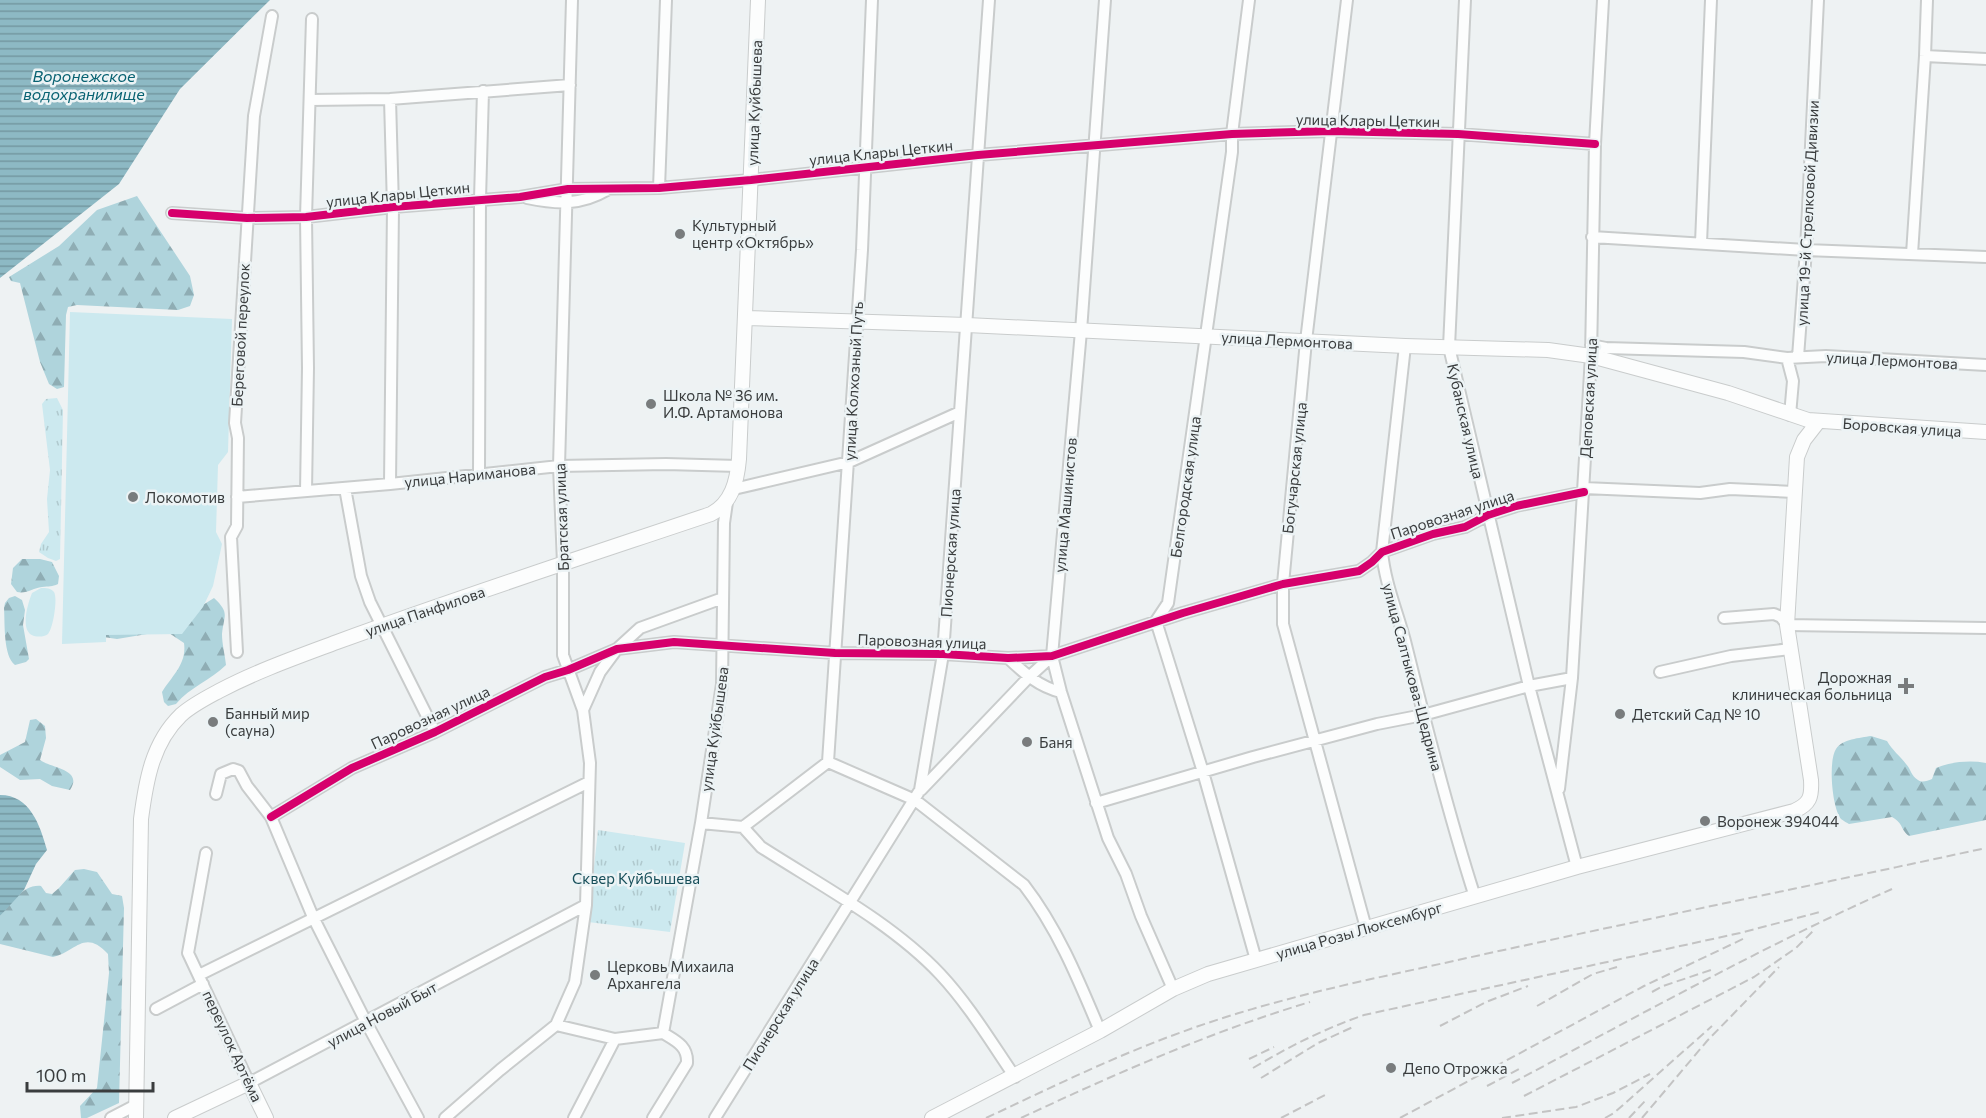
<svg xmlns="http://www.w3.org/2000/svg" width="1986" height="1118" font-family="Commissioner,sans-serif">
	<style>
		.grass { fill: url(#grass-tufts) }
		.forest { fill: url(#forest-firs) }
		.pitch { fill: #cce9ef }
		.water { fill: url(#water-rules) }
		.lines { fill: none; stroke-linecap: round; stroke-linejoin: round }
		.street-casing { stroke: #c9cccc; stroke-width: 14 }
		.secondary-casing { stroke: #c9cccc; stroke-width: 16 }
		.street { stroke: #fcfdfd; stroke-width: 10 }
		.secondary { stroke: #fcfdfd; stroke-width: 14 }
		.rail { stroke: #c3c3c3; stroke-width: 2; stroke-dasharray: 9 4.5; stroke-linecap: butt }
		.cycleway-casing { stroke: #ecf3f5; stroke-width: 11 }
		.cycleway { stroke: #d6006c; stroke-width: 8 }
		.poi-dot { fill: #797c7d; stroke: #ecf3f5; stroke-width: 2 }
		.labels { text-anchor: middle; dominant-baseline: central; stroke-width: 5; stroke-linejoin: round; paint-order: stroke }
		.street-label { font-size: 15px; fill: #3a3d3e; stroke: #ecf3f5 }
		.poi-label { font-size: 15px; fill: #3a3d3e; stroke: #ecf3f5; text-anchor: start }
		.park-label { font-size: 15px; fill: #184f5a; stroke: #ecf3f5 }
		.water-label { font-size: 16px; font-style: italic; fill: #086272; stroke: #ecf3f5 }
	</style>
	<defs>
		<pattern id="grass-tufts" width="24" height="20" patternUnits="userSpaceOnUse" patternTransform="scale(1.5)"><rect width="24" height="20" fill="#cce9ef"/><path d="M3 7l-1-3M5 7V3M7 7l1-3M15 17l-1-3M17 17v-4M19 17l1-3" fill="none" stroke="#b0c9ce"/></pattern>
		<pattern id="forest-firs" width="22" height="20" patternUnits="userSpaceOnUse" patternTransform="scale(1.5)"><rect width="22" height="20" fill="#afd4dc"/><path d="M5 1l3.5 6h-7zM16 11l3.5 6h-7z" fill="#8fadb4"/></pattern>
		<pattern id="water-rules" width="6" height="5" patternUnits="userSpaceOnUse" patternTransform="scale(1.5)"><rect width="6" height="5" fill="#8db9c4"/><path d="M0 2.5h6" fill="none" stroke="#7498a1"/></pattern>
	</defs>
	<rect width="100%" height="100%" fill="#eef2f3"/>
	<path class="grass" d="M 57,398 L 63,410 L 60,559 L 56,561 L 48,558 L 39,552 L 41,544 L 49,532 L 47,499 L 50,470 L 42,404 L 46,399 Z
		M 598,830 L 685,843 L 670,932 L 588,922 Z"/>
	<path class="forest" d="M 137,196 L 190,276 L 194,295 L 190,306 L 178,310 L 77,305 L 68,307 L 66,315 L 64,387 L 57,389 L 49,384 L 40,362 L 20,283 L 11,281 L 9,277 L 59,246 L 97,210 Z
		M 22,559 L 40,559 L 52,562 L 59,576 L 58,584 C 52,587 49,586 42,587 C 33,588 27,594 17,592 L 11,584 L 13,568 Z
		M 15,596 L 22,600 L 25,610 L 23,625 L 29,659 L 26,662 L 15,665 C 3,656 5,623 4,608 L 5,603 L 9,598 Z
		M 214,598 C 230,613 224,615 222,634 C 222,644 225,655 226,665 C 211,680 190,687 176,704 L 168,706 L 164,702 L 162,692 C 172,676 187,664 184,643 L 169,633 L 147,634 L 117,639 L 97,636 L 198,608 Z
		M 36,719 L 45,726 L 46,738 L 40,760 C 50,768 84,769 70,790 L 52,786 L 40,779 L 20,780 L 0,767 L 0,755 L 25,742 L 30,720 Z
		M 1871,736 L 1887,741 C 1892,750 1900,756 1906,764 C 1911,769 1911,776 1918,780 C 1922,783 1927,781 1932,779 L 1936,768 C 1951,762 1969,760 1986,763 L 1986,820 L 1909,836 C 1900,829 1904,824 1892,817 L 1849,824 C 1847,823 1844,821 1841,819 C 1832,808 1828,761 1836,749 C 1842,739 1860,738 1871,736 Z
		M 84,869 L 97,872 L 112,894 L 122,896 L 124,908 L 119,1103 L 87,1118 L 81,1118 L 80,1106 L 97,1088 L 109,973 L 108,954 C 84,928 75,953 53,957 L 0,944 L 0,916 C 11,904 23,884 41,886 L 46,893 L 52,894 L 59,888 L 75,870 Z"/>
	<path class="pitch" d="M 70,312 L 232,319 L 228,452 L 218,465 L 216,532 L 222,544 L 213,586 L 203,607 L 182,634 L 106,635 L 106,642 L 62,644 Z
		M 41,588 C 46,588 51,588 54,592 C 58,598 53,629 48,634 C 44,637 39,637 34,636 C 19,632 28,603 32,593 Z"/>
	<path class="water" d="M 0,0 L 270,0 L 180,89 L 119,184 L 0,278 Z
		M 0,795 C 30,795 40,825 47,850 L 36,864 L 24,890 L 0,916 Z"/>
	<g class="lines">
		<defs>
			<path id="street" d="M 1105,0 L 1081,331 L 1052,656 L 1061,692 L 1108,838 L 1126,874 L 1141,916 L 1173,989
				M 1249,0 L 1232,134 L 1232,152 L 1168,603 L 1156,621 L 1203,772 L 1256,960
				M 1347,0 L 1306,341 L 1283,584 L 1283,624 L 1366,928
				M 1465,0 L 1449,347 L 1529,686 L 1577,867
				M 1925,56 L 1986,59
				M 390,99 L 393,207 L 390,484
				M 310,100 L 390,99 L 570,85
				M 659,188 L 666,0
				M 527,198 C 556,204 580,206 607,190
				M 172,213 L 247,218 L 306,217 L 393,207 L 520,197 L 568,189 L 659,188 L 751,180 L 978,155 L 1232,134 L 1331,131 L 1458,134 L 1595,144
				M 1592,237 L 1806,250 L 1986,257
				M 1701,243 L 1711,0
				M 1912,254 L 1925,56 L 1927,0
				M 1591,345 L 1606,348 L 1744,352 L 1787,358
				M 1405,346 L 1382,552 C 1385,583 1397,611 1405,641 C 1426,726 1448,813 1475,897
				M 1798,357 L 1806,250 L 1818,0
				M 1790,415 L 1793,381 L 1787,358 L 1826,356 L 1986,365
				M 479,473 L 480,199 L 483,91
				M 345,488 L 361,576 L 370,602 L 435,732
				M 1584,488 L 1700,493 L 1730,489 L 1794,492
				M 734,489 L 849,462 L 960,412
				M 306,491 L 308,368 L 306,217 L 312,19
				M 237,497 L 390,484 L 559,466 L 666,464 L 738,466
				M 1724,618 L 1774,614 L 1781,617 L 1787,625 L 1986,628
				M 237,652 L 231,537 L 237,526 L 238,438 L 235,423 L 254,116 L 272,16
				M 1008,658 C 1024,673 1039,687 1061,692
				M 1660,672 L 1731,656 L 1790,649
				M 583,710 L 600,672 L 617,649 L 640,628 L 723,598
				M 828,762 L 862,250 L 872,0
				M 1559,789 L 1572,678 L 1591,356 L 1595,144 L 1603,0
				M 921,790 L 1029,677 L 1052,656
				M 216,794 L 221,774 L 233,769 L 239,771 L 247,786 L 271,817 L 313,917 L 366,1022 L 418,1118
				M 1096,803 L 1253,757 L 1377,724 L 1423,715 L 1529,686 L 1572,678
				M 271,817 L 352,768 L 435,732 L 545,677 L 568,670 L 617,649 L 674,642 L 835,653 L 943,654 L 1008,658 L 1052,656 L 1183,613 L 1283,584 L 1359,571 L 1372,562 L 1382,552 L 1433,534 L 1465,527 L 1488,515 L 1516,506 L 1584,492
				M 701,823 L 743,827 L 828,762 L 915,800 L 1024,885 C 1058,929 1079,981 1100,1031
				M 743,827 L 761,847 C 820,885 892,923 940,974 C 969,1005 991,1042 1015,1077
				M 206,853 L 188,953 L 249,1083 L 586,905
				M 199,975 L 589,782
				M 156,1009 L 203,984
				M 556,1025 L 575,982 L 586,905 L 590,763 L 583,710 L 563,655 L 563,563 L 559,466 L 572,0
				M 111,1118 L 136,1105
				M 445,1118 L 500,1070 L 556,1025 L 615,1039
				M 574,1118 L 615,1039 L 663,1033 L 701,823 L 722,684 L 724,523 L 727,502
				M 653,1118 L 687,1063 C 688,1046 676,1041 663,1033
				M 715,1118 L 920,790 L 943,654 L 989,0"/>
			<path id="secondary" d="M 746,318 L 967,325 L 1405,346 L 1548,350 L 1591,356 L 1728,393 L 1808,420 L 1986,432
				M 136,1118 L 141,819 C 146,781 152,743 181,715 C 192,705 206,698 219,691 C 257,671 297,657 337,642 C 460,597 586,556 711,514 C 732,503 737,481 739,459 L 758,0
				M 175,1118 L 249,1083 L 266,1118
				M 932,1118 L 1100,1031 L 1173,989 L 1208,974 L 1577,867 L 1794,811 C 1810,804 1812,797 1811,780 L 1787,625 L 1797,457 L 1804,440 L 1818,422"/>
		</defs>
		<use href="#street" class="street-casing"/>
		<use href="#secondary" class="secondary-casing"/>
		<use href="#street" class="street"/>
		<use href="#secondary" class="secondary"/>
		<path class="rail" d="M 1652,992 L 1663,986 L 1714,969
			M 1537,1006 L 1593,974 L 1617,967
			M 1440,1026 L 1486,1002 L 1528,986
			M 1249,1059 L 1274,1047
			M 1253,1068 C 1290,1046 1324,1029 1364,1015 L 1740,933 L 1820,912
			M 1261,1078 L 1318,1043 L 1353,1027
			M 1512,1083 C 1638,1016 1762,947 1892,889
			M 1487,1086 L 1521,1068
			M 1524,1096 L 1754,977 L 1796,948 L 1813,931
			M 986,1118 C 1050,1088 1115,1056 1182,1032 C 1280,996 1383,977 1485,954 C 1652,918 1819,884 1986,848
			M 1021,1118 C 1115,1074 1210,1032 1310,1002
			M 1281,1118 L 1325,1095
			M 1400,1118 L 1644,986 L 1745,938
			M 1502,1118 L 1576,1107 L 1613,1093 L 1650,1074
			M 1605,1118 L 1614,1113 L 1712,1026
			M 1629,1118 L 1646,1100
			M 1642,1118 L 1707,1041 L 1779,967"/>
		<defs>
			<path id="cycleway" d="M 172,213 L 247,218 L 306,217 L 393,207 L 520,197 L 568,189 L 659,188 L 751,180 L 978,155 L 1232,134 L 1331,131 L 1458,134 L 1595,144
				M 271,817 L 352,768 L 435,732 L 545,677 L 568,670 L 617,649 L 674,642 L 835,653 L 943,654 L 1008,658 L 1052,656 L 1183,613 L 1283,584 L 1359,571 L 1372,562 L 1382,552 L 1433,534 L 1465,527 L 1488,515 L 1516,506 L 1584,492"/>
		</defs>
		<use href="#cycleway" class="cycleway-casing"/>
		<use href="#cycleway" class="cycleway"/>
	</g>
	<g class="poi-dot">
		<circle cx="680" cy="234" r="6"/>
		<circle cx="651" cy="404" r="6"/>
		<circle cx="133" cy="497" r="6"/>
		<path d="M1903 677h6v6h6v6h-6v6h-6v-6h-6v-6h6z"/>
		<circle cx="1620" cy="714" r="6"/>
		<circle cx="213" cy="722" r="6"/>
		<circle cx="1027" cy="742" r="6"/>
		<circle cx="1705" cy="821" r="6"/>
		<circle cx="595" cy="975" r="6"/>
		<circle cx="1391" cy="1068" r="6"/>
	</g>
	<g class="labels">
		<g class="street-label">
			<text transform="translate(754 103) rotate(-88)">улица Куйбышева</text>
			<text transform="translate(1368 120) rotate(1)">улица Клары Цеткин</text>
			<text transform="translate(881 152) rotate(-6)">улица Клары Цеткин</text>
			<text transform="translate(398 194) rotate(-6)">улица Клары Цеткин</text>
			<text transform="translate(1807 213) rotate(-87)">улица 19-й Стрелковой Дивизии</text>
			<text transform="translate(240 335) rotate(-87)">Береговой переулок</text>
			<text transform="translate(1287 340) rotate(3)">улица Лермонтова</text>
			<text transform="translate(1892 360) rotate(3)">улица Лермонтова</text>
			<text transform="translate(853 381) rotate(-87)">улица Колхозный Путь</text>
			<text transform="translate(1588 398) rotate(-87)">Деповская улица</text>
			<text transform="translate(1466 421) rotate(77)">Кубанская улица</text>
			<text transform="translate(1902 427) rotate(4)">Боровская улица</text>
			<text transform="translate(1294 468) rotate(-84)">Богучарская улица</text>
			<text transform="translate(470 475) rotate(-6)">улица Нариманова</text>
			<text transform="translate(1185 487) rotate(-82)">Белгородская улица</text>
			<text transform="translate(1065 505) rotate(-85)">улица Машинистов</text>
			<text transform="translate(1452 514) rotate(-18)">Паровозная улица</text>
			<text transform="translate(561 517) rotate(-92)">Братская улица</text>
			<text transform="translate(950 553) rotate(-86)">Пионерская улица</text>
			<text transform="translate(425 611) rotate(-19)">улица Панфилова</text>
			<text transform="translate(922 641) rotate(2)">Паровозная улица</text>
			<text transform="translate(1413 677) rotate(75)">улица Салтыкова-Щедрина</text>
			<text transform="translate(430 717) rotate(-25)">Паровозная улица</text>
			<text transform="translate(714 729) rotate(-82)">улица Куйбышева</text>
			<text transform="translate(1359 930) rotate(-16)">улица Розы Люксембург</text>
			<text transform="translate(382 1014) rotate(-28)">улица Новый Быт</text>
			<text transform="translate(780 1014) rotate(-58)">Пионерская улица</text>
			<text transform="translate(233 1046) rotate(65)">переулок Артёма</text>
		</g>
		<g class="poi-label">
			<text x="692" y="225">Культурный<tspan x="692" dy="17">центр «Октябрь»</tspan></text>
			<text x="663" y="395">Школа № 36 им.<tspan x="663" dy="17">И.Ф. Артамонова</tspan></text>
			<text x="145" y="497">Локомотив</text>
			<text x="1892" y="677" text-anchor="end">Дорожная<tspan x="1892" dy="17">клиническая больница</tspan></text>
			<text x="225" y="713">Банный мир<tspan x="225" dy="17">(сауна)</tspan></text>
			<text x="1632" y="714">Детский Сад № 10</text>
			<text x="1039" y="742">Баня</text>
			<text x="1717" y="821">Воронеж 394044</text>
			<text x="607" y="966">Церковь Михаила<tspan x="607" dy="17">Архангела</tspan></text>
			<text x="1403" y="1068">Депо Отрожка</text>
		</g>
		<g class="park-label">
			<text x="636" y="878">Сквер Куйбышева</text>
		</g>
		<g class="water-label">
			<text x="84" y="75">Воронежское<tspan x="84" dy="18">водохранилище</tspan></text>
		</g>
	</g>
	<path d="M27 1082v9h126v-9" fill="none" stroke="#3a3d3e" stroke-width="3"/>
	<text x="36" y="1082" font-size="18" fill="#3a3d3e" stroke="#ecf3f5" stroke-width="4.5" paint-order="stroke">100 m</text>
</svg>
